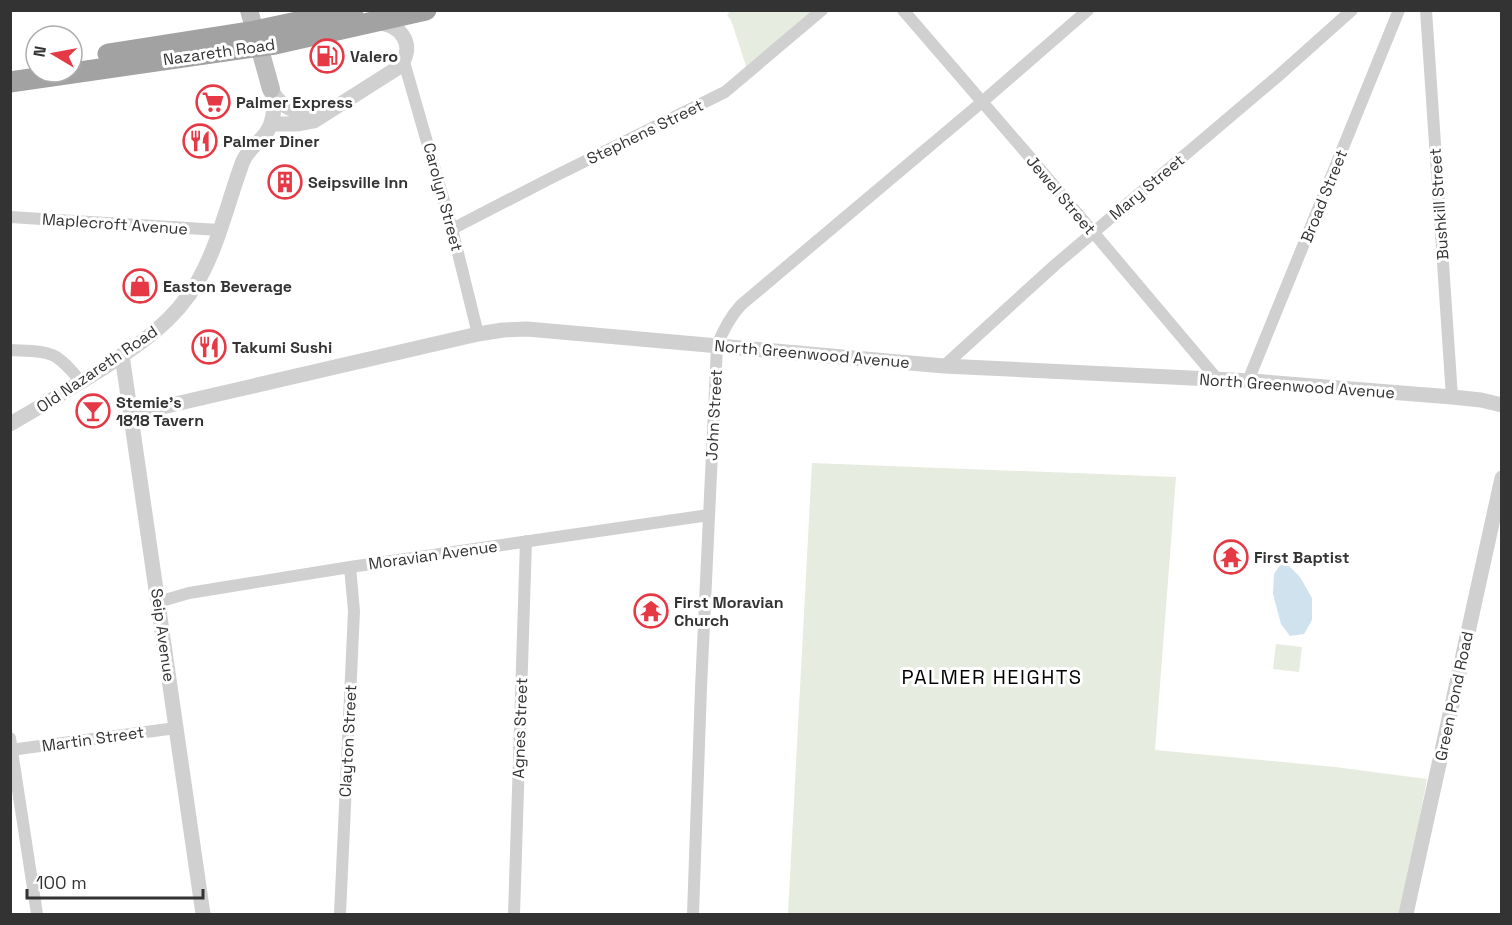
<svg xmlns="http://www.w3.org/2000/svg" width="1512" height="925" font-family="'Space Grotesk',sans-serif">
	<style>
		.green { fill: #e6ecdf }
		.water { fill: #cfe2ee }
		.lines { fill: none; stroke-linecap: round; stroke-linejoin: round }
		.minor { stroke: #d0d0d0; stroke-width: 12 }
		.tertiary { stroke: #d0d0d0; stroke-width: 15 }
		.secondary { stroke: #bdbdbd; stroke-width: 18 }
		.trunk { stroke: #a2a2a2; stroke-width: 21 }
		.labels { text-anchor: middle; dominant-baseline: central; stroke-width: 6; stroke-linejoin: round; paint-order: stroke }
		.street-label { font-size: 16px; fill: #333; stroke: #fff }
		.poi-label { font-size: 16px; font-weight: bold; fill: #333; stroke: #fff; text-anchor: start }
		.quarter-label { font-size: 20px; letter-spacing: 1.5px; fill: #000; stroke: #fff }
	</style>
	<rect width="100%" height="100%" fill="#fff"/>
	<path class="green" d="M 728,11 L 822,11 L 748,72 L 731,20 L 727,15 L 729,14 Z
		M 812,463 L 1176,477 L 1155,750 L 1335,767 L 1427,779 L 1401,914 L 788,914 Z
		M 1276,644 L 1302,647 L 1299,672 L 1273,669 Z"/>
	<path class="water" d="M 1283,560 L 1300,577 L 1312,598 L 1312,620 L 1304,634 L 1290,636 L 1281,624 L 1273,594 L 1274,574 L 1281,564 Z"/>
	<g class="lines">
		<path class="minor" d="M 903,10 L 1028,155 L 1218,380
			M 1426,10 L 1452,397
			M 404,62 L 452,229 L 478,334
			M 10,217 L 219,230
			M 452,229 L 551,178 L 725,92 L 822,10
			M 10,350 C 51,352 54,349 81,382
			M 944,366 L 1055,265 L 1277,77 L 1352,10
			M 1248,381 L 1399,10
			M 158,602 L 189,593 L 350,567 L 709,515
			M 10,738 L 37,914
			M 10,750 L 176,728
			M 340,914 L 354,611 L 350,567
			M 514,914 L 526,541
			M 693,914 L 701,688 L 717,346 C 723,330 730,317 741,305 L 982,102 L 1088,10"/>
		<path class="tertiary" d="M 272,91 C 282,110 303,116 323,114
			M 271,124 L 298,124 L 314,121 L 399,67 C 417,46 401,23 376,23
			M 122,355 L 203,914
			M 132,414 L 478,334 L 503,330 L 527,329 L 944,366 L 1252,381 L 1452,397 L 1481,400 L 1502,405
			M 10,424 C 40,407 68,390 97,372 C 136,347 174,323 198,281 C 219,244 228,201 243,161 C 247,152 253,147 260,140 C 275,126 276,108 271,89
			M 1406,914 L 1502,478"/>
		<path class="secondary" d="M 249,10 L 271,89"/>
		<path class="trunk" d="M 108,54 L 255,31 L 353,10
			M 10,82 L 275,44 L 426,10"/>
	</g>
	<defs>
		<symbol id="fuel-ring" viewBox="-11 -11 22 22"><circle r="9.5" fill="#fff" stroke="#e63946" stroke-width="1.5"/><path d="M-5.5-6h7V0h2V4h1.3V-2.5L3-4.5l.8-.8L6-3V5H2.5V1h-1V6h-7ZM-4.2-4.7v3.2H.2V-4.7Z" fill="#e63946"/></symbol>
		<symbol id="supermarket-ring" viewBox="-11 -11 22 22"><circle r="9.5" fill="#fff" stroke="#e63946" stroke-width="1.5"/><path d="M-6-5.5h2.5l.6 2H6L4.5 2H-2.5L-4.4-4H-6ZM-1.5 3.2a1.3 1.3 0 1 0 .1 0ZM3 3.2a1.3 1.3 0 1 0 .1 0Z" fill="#e63946"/></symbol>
		<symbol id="restaurant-ring" viewBox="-11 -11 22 22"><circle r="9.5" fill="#fff" stroke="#e63946" stroke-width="1.5"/><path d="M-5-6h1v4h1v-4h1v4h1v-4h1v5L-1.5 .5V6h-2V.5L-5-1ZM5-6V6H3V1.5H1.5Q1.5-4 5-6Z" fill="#e63946"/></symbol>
		<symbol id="building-ring" viewBox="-11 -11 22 22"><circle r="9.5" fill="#fff" stroke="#e63946" stroke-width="1.5"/><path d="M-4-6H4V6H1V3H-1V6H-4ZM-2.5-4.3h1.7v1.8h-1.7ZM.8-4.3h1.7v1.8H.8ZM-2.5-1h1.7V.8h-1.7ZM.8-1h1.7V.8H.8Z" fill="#e63946"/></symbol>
		<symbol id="shop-ring" viewBox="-11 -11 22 22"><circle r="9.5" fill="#fff" stroke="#e63946" stroke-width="1.5"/><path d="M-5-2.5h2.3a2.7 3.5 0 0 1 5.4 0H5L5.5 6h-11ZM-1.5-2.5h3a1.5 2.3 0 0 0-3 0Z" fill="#e63946"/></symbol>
		<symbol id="bar-ring" viewBox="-11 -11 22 22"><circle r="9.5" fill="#fff" stroke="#e63946" stroke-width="1.5"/><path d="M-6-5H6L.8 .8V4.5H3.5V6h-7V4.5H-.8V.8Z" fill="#e63946"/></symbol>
		<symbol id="temple-ring" viewBox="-11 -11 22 22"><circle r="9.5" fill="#fff" stroke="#e63946" stroke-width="1.5"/><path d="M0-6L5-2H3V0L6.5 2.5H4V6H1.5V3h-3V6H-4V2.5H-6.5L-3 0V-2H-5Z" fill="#e63946"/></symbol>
	</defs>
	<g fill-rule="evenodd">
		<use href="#fuel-ring" x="308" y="37" width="38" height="38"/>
		<use href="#supermarket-ring" x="194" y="83" width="38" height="38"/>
		<use href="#restaurant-ring" x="181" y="122" width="38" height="38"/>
		<use href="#building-ring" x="266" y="163" width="38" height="38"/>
		<use href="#shop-ring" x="121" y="267" width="38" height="38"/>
		<use href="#restaurant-ring" x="190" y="328" width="38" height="38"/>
		<use href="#bar-ring" x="74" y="392" width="38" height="38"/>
		<use href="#temple-ring" x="1212" y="538" width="38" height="38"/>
		<use href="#temple-ring" x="632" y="592" width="38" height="38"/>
	</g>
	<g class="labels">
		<g class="street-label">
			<text transform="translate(219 52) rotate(-8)">Nazareth Road</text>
			<text transform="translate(645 132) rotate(-26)">Stephens Street</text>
			<text transform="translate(1147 187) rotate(-40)">Mary Street</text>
			<text transform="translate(1061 195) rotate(50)">Jewel Street</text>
			<text transform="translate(1324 196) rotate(-68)">Broad Street</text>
			<text transform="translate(443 197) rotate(75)">Carolyn Street</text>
			<text transform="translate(1439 204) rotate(-94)">Bushkill Street</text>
			<text transform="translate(115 224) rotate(4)">Maplecroft Avenue</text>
			<text transform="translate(812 354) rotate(5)">North Greenwood Avenue</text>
			<text transform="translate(97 369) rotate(-34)">Old Nazareth Road</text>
			<text transform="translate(1297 386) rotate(4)">North Greenwood Avenue</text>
			<text transform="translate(714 415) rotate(-87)">John Street</text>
			<text transform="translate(433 555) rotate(-8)">Moravian Avenue</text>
			<text transform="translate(163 635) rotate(82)">Seip Avenue</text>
			<text transform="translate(1454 696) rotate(-78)">Green Pond Road</text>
			<text transform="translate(520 728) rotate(-88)">Agnes Street</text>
			<text transform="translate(93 739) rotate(-8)">Martin Street</text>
			<text transform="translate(348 741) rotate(-87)">Clayton Street</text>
		</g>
		<g class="poi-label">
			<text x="350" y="56">Valero</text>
			<text x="236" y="102">Palmer Express</text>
			<text x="223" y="141">Palmer Diner</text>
			<text x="308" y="182">Seipsville Inn</text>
			<text x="163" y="286">Easton Beverage</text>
			<text x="232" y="347">Takumi Sushi</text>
			<text x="116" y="402">Stemie's<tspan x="116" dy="18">1818 Tavern</tspan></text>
			<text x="1254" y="557">First Baptist</text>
			<text x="674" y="602">First Moravian<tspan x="674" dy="18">Church</tspan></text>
		</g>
		<g class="quarter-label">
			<text x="992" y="677">PALMER HEIGHTS</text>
		</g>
	</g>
	<rect width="1512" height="925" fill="none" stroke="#333333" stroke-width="24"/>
	<g transform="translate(54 54) rotate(280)"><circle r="28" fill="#ffffff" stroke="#adadad" stroke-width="1.5"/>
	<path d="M0-4.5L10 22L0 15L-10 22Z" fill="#e63946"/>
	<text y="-9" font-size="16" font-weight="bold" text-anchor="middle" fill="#333333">N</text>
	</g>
	<path d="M27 889v9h176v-9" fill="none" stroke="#333333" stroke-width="3"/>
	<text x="36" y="889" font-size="18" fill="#333333" stroke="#ffffff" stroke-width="4.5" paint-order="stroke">100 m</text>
</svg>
